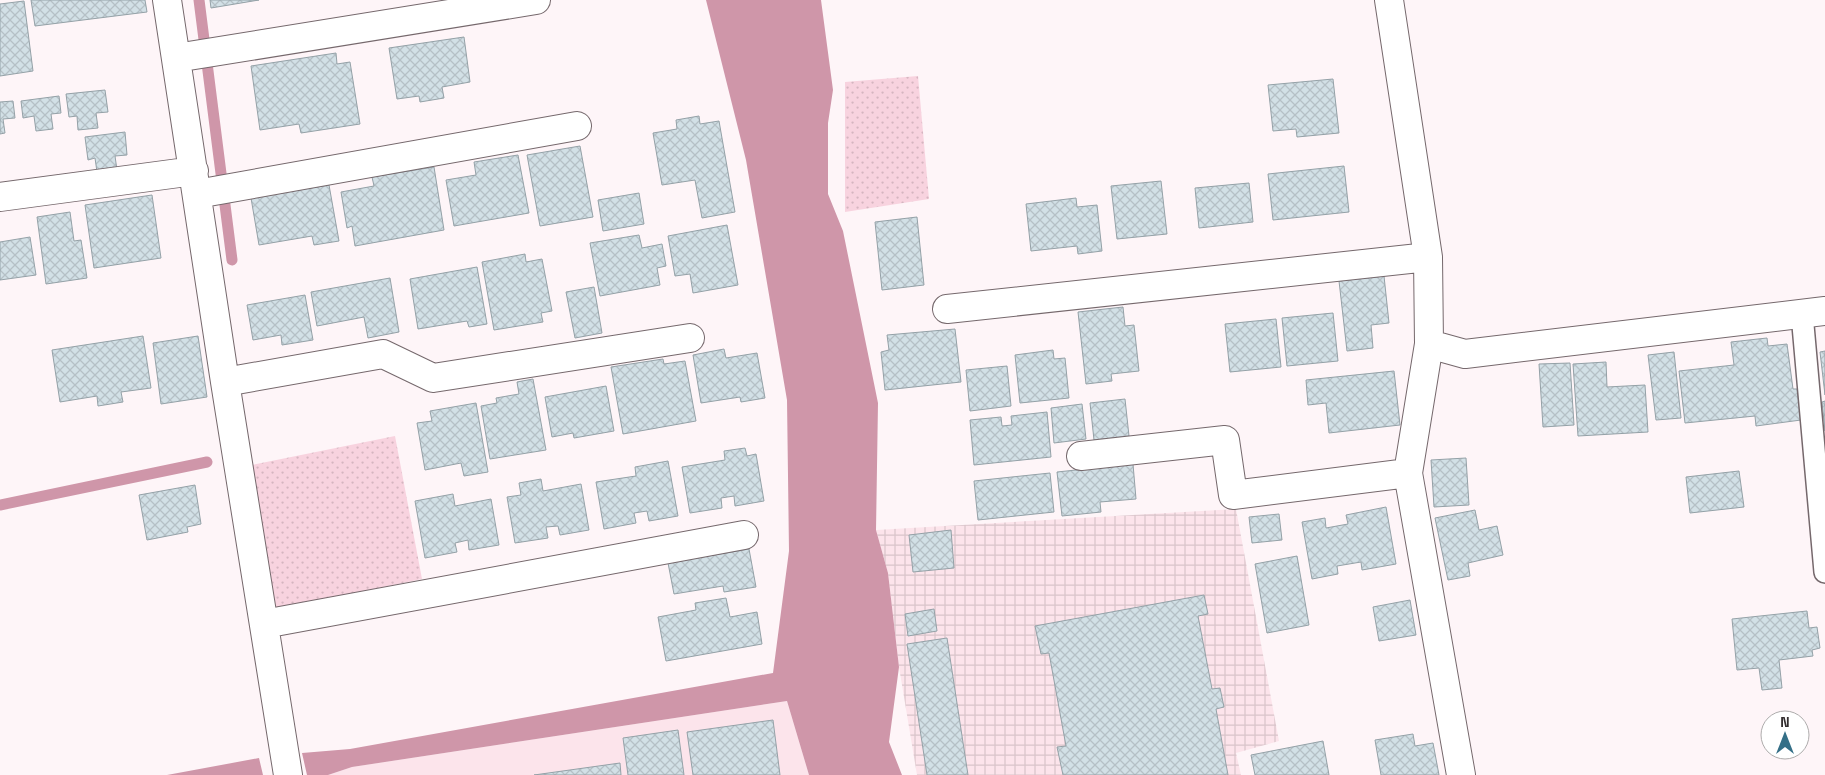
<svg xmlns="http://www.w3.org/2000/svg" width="1825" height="775" font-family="'Space Grotesk',sans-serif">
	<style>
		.built { fill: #fce4eb }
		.industrial { fill: url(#industrial-grid) }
		.green { fill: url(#green-dots) }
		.water { fill: #cf96a9 }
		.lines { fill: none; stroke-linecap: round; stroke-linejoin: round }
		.stream { stroke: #cf96a9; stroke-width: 11 }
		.building { fill: url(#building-cross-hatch); stroke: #94a1a7 }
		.lane-casing { stroke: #75686c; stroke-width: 24 }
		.street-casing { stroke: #75686c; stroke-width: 30 }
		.lane { stroke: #fff; stroke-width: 21 }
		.street { stroke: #fff; stroke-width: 28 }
	</style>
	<defs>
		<pattern id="industrial-grid" width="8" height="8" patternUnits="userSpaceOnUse" patternTransform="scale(1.25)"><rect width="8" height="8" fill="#fce4eb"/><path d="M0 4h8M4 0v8" fill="none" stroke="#d9c4ca"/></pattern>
		<pattern id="green-dots" width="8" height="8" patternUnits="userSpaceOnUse" patternTransform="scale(1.25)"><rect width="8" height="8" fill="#f8d3df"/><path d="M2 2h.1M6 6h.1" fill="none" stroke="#d5b5c0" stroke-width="1.8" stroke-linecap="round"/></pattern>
		<pattern id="building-cross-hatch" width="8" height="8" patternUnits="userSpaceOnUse" patternTransform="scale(1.25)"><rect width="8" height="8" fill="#d2e0e6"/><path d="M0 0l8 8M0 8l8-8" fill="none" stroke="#b5c0c6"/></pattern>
	</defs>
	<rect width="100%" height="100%" fill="#fef5f8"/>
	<path class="built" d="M 787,701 L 809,775 L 328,775 L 352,767 Z"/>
	<path class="industrial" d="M 1236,509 L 1279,741 L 1236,753 L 1241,775 L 917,775 L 899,667 L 888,573 L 876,530 Z"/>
	<path class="green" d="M 918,76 L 929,199 L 845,212 L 845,82 Z
		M 395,436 L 422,579 L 276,609 L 252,465 Z"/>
	<path class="water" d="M 706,0 L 821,0 L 833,90 L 828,123 L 828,194 L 843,231 L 878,403 L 876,530 L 888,573 L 899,667 L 889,742 L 902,775 L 809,775 L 787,701 L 352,767 L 328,775 L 307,775 L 302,753 L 350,749 L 773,673 L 789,551 L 787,400 L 746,160 Z
		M 259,758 L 263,775 L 167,775 Z"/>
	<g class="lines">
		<path class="stream" d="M 199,0 L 232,260
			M 0,505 L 207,462"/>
	</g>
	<path class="building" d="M 31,0 L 145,0 L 147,12 L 35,26 Z
		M 210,0 L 259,0 L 211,8 Z
		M 24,1 L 33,71 L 0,76 L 0,4 Z
		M 464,37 L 470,82 L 442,87 L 444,98 L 420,102 L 419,96 L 397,99 L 389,48 Z
		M 336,53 L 337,64 L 350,62 L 360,124 L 301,133 L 299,124 L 260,130 L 251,66 Z
		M 1333,79 L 1339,133 L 1297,137 L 1296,129 L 1273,131 L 1268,85 Z
		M 105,90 L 108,112 L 96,113 L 98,128 L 78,130 L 77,116 L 69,117 L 66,94 Z
		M 59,96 L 61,113 L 51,114 L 53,129 L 36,131 L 34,116 L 23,118 L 21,101 Z
		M 13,101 L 15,118 L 3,119 L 5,133 L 0,134 L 0,102 Z
		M 699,116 L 700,124 L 719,121 L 735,212 L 702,218 L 695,180 L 662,185 L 653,133 L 677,129 L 676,120 Z
		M 125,132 L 127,155 L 115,156 L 117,170 L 97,172 L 95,158 L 88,160 L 85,137 Z
		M 580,146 L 593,217 L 540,226 L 527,155 Z
		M 518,155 L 529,213 L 454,226 L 446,180 L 476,175 L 474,162 Z
		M 1344,166 L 1349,212 L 1273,220 L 1268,174 Z
		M 434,167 L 444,230 L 355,246 L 352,226 L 347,228 L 341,192 L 374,186 L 372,177 Z
		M 1161,181 L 1167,234 L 1117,239 L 1111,186 Z
		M 1249,183 L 1253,222 L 1199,228 L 1195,188 Z
		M 329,185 L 339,241 L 314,245 L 312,236 L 259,245 L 251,198 Z
		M 639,193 L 644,224 L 603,231 L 598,200 Z
		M 152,195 L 161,258 L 94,268 L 85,205 Z
		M 1076,198 L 1077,207 L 1097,205 L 1102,251 L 1078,254 L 1077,246 L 1031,251 L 1026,204 Z
		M 70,212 L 74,241 L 81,240 L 87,278 L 46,284 L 37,217 Z
		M 917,217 L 924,285 L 882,290 L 875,222 Z
		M 727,225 L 738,285 L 693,293 L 690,274 L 675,276 L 668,236 Z
		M 639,235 L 642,248 L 662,244 L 666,266 L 657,268 L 660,285 L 600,296 L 590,243 Z
		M 30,237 L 36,275 L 0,280 L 0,242 Z
		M 525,254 L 526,262 L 542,259 L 552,311 L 541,313 L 543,322 L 494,330 L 482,262 Z
		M 477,267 L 487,324 L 469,327 L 467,321 L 418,329 L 410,279 Z
		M 1384,276 L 1389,323 L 1371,325 L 1373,348 L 1347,351 L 1339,281 Z
		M 390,278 L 399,332 L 368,338 L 364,317 L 317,326 L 311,292 Z
		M 594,287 L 602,333 L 575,338 L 566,292 Z
		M 305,295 L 313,340 L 282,345 L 281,335 L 253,340 L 247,305 Z
		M 1123,307 L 1125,326 L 1134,325 L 1139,371 L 1111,374 L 1112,381 L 1086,384 L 1078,312 Z
		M 1333,313 L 1338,361 L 1287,366 L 1282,318 Z
		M 1276,319 L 1281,367 L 1230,372 L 1225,324 Z
		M 955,329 L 961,382 L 885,390 L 881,352 L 889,350 L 887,335 Z
		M 143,336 L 151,388 L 121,392 L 123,402 L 98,406 L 97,396 L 60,402 L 52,350 Z
		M 198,336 L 207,397 L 161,404 L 153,343 Z
		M 1767,338 L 1768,346 L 1787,344 L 1793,389 L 1797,389 L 1801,420 L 1756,426 L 1755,416 L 1685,423 L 1679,371 L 1734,365 L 1731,342 Z
		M 724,349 L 726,358 L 757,353 L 765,398 L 741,402 L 740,397 L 701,403 L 693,355 Z
		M 1053,350 L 1054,359 L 1065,358 L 1069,398 L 1020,403 L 1015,355 Z
		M 1825,351 L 1825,395 L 1820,352 Z
		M 1674,352 L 1681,418 L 1656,420 L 1648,355 Z
		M 663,359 L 664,364 L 685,361 L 696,421 L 623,434 L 611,367 Z
		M 1606,362 L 1607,387 L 1645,385 L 1648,432 L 1578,436 L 1573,364 Z
		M 1570,363 L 1574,425 L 1543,427 L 1539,364 Z
		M 1007,366 L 1011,406 L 970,411 L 966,370 Z
		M 1394,371 L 1400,425 L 1329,433 L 1326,403 L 1308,405 L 1306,380 Z
		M 533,379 L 546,450 L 490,459 L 481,406 L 497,403 L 496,398 L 519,394 L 517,382 Z
		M 606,386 L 614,431 L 574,438 L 573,433 L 552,437 L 545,397 Z
		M 1125,399 L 1129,436 L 1094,440 L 1090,403 Z
		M 1825,401 L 1825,431 L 1822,402 Z
		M 476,403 L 488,472 L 464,476 L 461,463 L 425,470 L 417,423 L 432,421 L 430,411 Z
		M 1082,404 L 1086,439 L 1054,443 L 1051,408 Z
		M 1047,412 L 1051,457 L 974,465 L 970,420 L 1001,417 L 1002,426 L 1012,425 L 1011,416 Z
		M 745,448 L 747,456 L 756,454 L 764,501 L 735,506 L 734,496 L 721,498 L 722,508 L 690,513 L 682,467 L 725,460 L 724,451 Z
		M 1466,458 L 1469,505 L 1434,507 L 1431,460 Z
		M 668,461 L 678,516 L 649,521 L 647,511 L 634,513 L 636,523 L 604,529 L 596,482 L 636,476 L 635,467 Z
		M 1133,464 L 1136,499 L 1100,502 L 1101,512 L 1062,516 L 1057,472 Z
		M 1739,471 L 1744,507 L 1690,513 L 1686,477 Z
		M 1050,473 L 1054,512 L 978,520 L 974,481 Z
		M 541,479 L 543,491 L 581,484 L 589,530 L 560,535 L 558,526 L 546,527 L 548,538 L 515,543 L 507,497 L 521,495 L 519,483 Z
		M 195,485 L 201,524 L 187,527 L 188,532 L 147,540 L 139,495 Z
		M 453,494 L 455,506 L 491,499 L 499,545 L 469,550 L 468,540 L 455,543 L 457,552 L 425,558 L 415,501 Z
		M 1386,507 L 1396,564 L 1362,570 L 1361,562 L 1337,566 L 1338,574 L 1312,579 L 1302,522 L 1325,518 L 1326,528 L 1348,524 L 1346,515 Z
		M 1475,510 L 1479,530 L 1497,526 L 1503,555 L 1468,563 L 1470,576 L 1448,580 L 1435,518 Z
		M 1279,514 L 1282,540 L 1252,543 L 1249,517 Z
		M 951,530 L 954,568 L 913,572 L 909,535 Z
		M 749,549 L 756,587 L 724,592 L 723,586 L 674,594 L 668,563 Z
		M 1297,556 L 1309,625 L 1267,633 L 1255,564 Z
		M 1204,595 L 1208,614 L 1198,616 L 1212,689 L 1220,688 L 1224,707 L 1216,709 L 1228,775 L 1063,775 L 1057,747 L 1066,746 L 1049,653 L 1041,654 L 1035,626 Z
		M 726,598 L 730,617 L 757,612 L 762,644 L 666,661 L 658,617 L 696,610 L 695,603 Z
		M 1410,600 L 1416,635 L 1379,641 L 1373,607 Z
		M 934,609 L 937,631 L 908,636 L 905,614 Z
		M 1807,611 L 1809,628 L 1817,627 L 1820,648 L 1812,650 L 1813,656 L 1779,660 L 1782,688 L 1762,690 L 1759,668 L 1737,670 L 1732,619 Z
		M 947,638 L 968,775 L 927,775 L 907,644 Z
		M 773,720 L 780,775 L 693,775 L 687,732 Z
		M 678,730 L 684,775 L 628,775 L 623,738 Z
		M 1413,734 L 1415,746 L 1433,743 L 1439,775 L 1381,775 L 1375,740 Z
		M 1323,741 L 1329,775 L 1255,775 L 1251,755 Z
		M 620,763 L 621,775 L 534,775 Z"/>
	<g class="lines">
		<defs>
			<path id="lane" d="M 1802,314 L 1825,572"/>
			<path id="street" d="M 167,0 L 225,382 L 288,775
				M 1389,0 L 1428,257 L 1429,344 L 1408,473 L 1461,775
				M 176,58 L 536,0
				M 197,194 L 577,126
				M 0,197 L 194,171
				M 947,309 L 1428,257
				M 1429,344 L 1465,354 L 1825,311
				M 225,382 L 383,354 L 433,378 L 690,338
				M 1081,456 L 1225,440 L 1233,495 L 1408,473
				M 264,624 L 744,535"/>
		</defs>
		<use href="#lane" class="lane-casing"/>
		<use href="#street" class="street-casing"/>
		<use href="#lane" class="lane"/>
		<use href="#street" class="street"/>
	</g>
	<g transform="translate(1785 735)"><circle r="24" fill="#ffffff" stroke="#aeacac"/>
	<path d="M0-4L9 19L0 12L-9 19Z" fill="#346f87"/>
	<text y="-8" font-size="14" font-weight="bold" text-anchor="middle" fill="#342f30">N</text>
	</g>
</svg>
